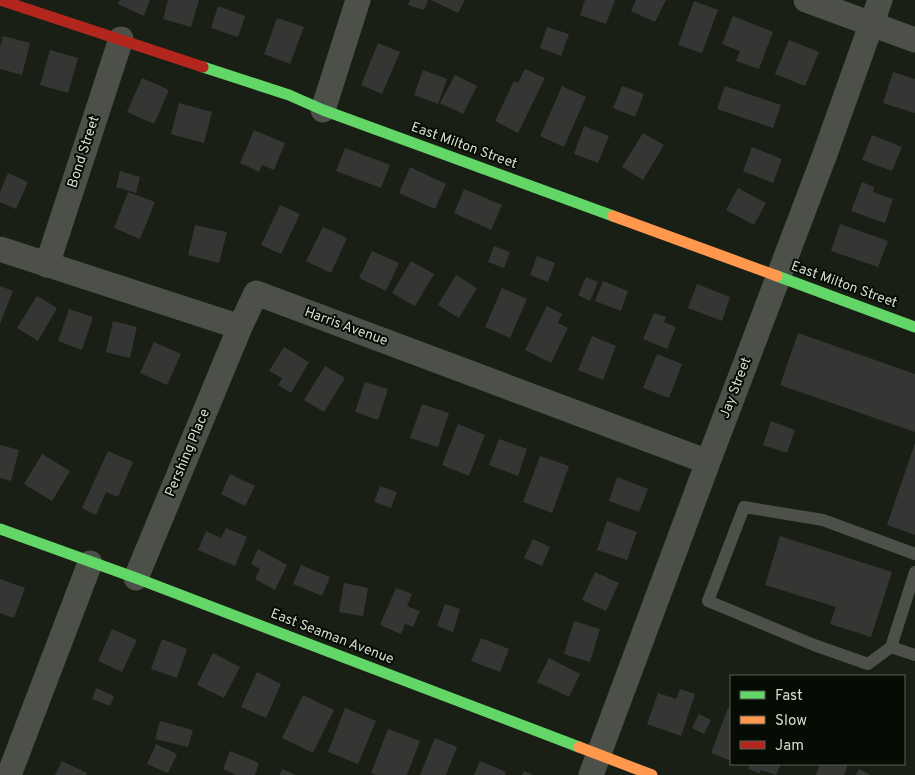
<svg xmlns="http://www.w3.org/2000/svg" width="915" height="775" font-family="Overpass,sans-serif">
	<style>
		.building { fill: #353633 }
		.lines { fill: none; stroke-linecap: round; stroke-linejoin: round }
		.lane { stroke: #4c5049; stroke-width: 12 }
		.street { stroke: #4c5049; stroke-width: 25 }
		.fast { stroke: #63d668; stroke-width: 11 }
		.slow { stroke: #ff974d; stroke-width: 11 }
		.jam { stroke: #b3261e; stroke-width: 11 }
		.labels { text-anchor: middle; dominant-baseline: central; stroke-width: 4; stroke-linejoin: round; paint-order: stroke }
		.street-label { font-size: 14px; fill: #d4dbcf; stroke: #060b04 }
	</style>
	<rect width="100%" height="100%" fill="#191f15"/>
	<path class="building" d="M 120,0 L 150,0 L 144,16 L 118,4 Z
		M 168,0 L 199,0 L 191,27 L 163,19 Z
		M 410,0 L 428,0 L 424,10 L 408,5 Z
		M 431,0 L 465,0 L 458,13 Z
		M 585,0 L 615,0 L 606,24 L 580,15 Z
		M 636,0 L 666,0 L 655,22 L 631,11 Z
		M 694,1 L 718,10 L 702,53 L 678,45 Z
		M 218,6 L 245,16 L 238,37 L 211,28 Z
		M 733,16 L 773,32 L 759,69 L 736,61 L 740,51 L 722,44 Z
		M 277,18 L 304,27 L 290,64 L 264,54 Z
		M 547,27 L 569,34 L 561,56 L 540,48 Z
		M 3,36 L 30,43 L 22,75 L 0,69 L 0,47 Z
		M 789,40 L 819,52 L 805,86 L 775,74 Z
		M 378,43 L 400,52 L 382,94 L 361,85 Z
		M 50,50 L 78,58 L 68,93 L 40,85 Z
		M 525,69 L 545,78 L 518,133 L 495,121 L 514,81 L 518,83 Z
		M 423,70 L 447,79 L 438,104 L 414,95 Z
		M 893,72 L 915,79 L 915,113 L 883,103 Z
		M 455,75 L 477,86 L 463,114 L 440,103 Z
		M 142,78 L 169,90 L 154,124 L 127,112 Z
		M 562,86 L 586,97 L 564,147 L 540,136 Z
		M 622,86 L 644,94 L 635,117 L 613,108 Z
		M 725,86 L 781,105 L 773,128 L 717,109 Z
		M 179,103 L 212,112 L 204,143 L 171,134 Z
		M 584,126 L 609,136 L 598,163 L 574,154 Z
		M 254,130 L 285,143 L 274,170 L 262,165 L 259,172 L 240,163 Z
		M 643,133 L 664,145 L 643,180 L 622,167 Z
		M 872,135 L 902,147 L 892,171 L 862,160 Z
		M 752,147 L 782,159 L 773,183 L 743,171 Z
		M 345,148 L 390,165 L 381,188 L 336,171 Z
		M 410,167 L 446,184 L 435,209 L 399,193 Z
		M 120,171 L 140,177 L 136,193 L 116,187 Z
		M 8,173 L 28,182 L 16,209 L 0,202 L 0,192 Z
		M 862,182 L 874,187 L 873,192 L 893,199 L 885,223 L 851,211 Z
		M 738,188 L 766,203 L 754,225 L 726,210 Z
		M 464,189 L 502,205 L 491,230 L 454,213 Z
		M 128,192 L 155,202 L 140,239 L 114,228 Z
		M 280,205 L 300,214 L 281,254 L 261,245 Z
		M 840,224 L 888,241 L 878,267 L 831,251 Z
		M 195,225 L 227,232 L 219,263 L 188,255 Z
		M 323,227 L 347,238 L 331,273 L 306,261 Z
		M 494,246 L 510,252 L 504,268 L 488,262 Z
		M 372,251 L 399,263 L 386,291 L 359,278 Z
		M 537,256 L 555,263 L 548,282 L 530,275 Z
		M 411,261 L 434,274 L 415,306 L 392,293 Z
		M 456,275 L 477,288 L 459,318 L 438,305 Z
		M 586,277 L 598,282 L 590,301 L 578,295 Z
		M 603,281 L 628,291 L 621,311 L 595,301 Z
		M 697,284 L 730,297 L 722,321 L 688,308 Z
		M 0,286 L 13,291 L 0,324 Z
		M 502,288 L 527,299 L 510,338 L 485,327 Z
		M 37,296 L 57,308 L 38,341 L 17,328 Z
		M 547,306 L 562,314 L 558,323 L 568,328 L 551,363 L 525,350 Z
		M 69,309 L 93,317 L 82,350 L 58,341 Z
		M 654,313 L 666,317 L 664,322 L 676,327 L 667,349 L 643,339 Z
		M 113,321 L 137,327 L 130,358 L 106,352 Z
		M 798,333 L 915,374 L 915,432 L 780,385 Z
		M 592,336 L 616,346 L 603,380 L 578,370 Z
		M 154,342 L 181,354 L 167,385 L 140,373 Z
		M 284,347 L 309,362 L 291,393 L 278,385 L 282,378 L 269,371 Z
		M 657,354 L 682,364 L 669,398 L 643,388 Z
		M 325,366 L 345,378 L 324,412 L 304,400 Z
		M 365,382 L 388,389 L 378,420 L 355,412 Z
		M 422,404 L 449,413 L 438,447 L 410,438 Z
		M 771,421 L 795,430 L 787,453 L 763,445 Z
		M 458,424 L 485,435 L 469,476 L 442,465 Z
		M 499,439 L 527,449 L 518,476 L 489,465 Z
		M 915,443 L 915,535 L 887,525 Z
		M 0,445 L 19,450 L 11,481 L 0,478 Z
		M 108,451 L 133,462 L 118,497 L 106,492 L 96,515 L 82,508 Z
		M 42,454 L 70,471 L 52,501 L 24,484 Z
		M 540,456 L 569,466 L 552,513 L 523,502 Z
		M 230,474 L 255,486 L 245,506 L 221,494 Z
		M 617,477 L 648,489 L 639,512 L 609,501 Z
		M 380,486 L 397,492 L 391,508 L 374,502 Z
		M 607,521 L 637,532 L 627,560 L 597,550 Z
		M 226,528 L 247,537 L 235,566 L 198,550 L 206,531 L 221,538 Z
		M 780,536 L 892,572 L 871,637 L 830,624 L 836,607 L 765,585 Z
		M 533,539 L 550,547 L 542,566 L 524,558 Z
		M 258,549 L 287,565 L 275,590 L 255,579 L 260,569 L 251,564 Z
		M 301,565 L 330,577 L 322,596 L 293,584 Z
		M 595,572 L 619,583 L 606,611 L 582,600 Z
		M 0,579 L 25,588 L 14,618 L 0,613 Z
		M 344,583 L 368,588 L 363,616 L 339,612 Z
		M 396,588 L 412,594 L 407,606 L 420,611 L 413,627 L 405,624 L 401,634 L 380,625 Z
		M 445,604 L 460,609 L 453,632 L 437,626 Z
		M 574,621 L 600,629 L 590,662 L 564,654 Z
		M 112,629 L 137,640 L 122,672 L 98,661 Z
		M 481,638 L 509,649 L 500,672 L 471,661 Z
		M 162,639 L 187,649 L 177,678 L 151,669 Z
		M 213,653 L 240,667 L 224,698 L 197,685 Z
		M 549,658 L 580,674 L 569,697 L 537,682 Z
		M 257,672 L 281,684 L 266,718 L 241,707 Z
		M 96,688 L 114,696 L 110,706 L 92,699 Z
		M 680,689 L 695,694 L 681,736 L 647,724 L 658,693 L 676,699 Z
		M 303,695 L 334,710 L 313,753 L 282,738 Z
		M 345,708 L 376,721 L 358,764 L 328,752 Z
		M 728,708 L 731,709 L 731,761 L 711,753 Z
		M 699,714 L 711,720 L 704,734 L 692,728 Z
		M 160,721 L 193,730 L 188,747 L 155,739 Z
		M 388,729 L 420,741 L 407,775 L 376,775 L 371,773 Z
		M 435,738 L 457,747 L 446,775 L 420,775 Z
		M 156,744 L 177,754 L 168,773 L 147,764 Z
		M 230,751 L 259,763 L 255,775 L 236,775 L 223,769 Z
		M 62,761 L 87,773 L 86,775 L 55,775 Z
		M 480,761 L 506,772 L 505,775 L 474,775 Z
		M 750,764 L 781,764 L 776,775 L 761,770 L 759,773 L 748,769 Z
		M 820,764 L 848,764 L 844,775 L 816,775 Z
		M 282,769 L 296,775 L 280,775 Z
		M 859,769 L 871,775 L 856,775 Z
		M 524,771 L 533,775 L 522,775 Z"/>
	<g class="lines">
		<path class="lane" d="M 915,554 L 823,520 L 744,507 L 708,601 L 814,645 L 868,664 L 891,647 L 915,655
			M 891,647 L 915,572"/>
		<path class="street" d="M 806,0 L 915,40
			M 323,110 L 358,0
			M 0,249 L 240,327
			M 47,265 L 121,39
			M 136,578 L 240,327 L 256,293 L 708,462
			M 9,775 L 90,563
			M 591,775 L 708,462 L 825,154 L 880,0"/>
		<path class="fast" d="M 203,67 L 289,95 L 323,110 L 613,216
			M 777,276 L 915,327
			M 0,529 L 136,578 L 579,747"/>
		<path class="slow" d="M 613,216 L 777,276
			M 579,747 L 652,775"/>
		<path class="jam" d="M 0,0 L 203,67"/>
	</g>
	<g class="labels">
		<g class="street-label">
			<text transform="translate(464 146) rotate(20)">East Milton Street</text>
			<text transform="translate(84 152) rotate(-72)">Bond Street</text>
			<text transform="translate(844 285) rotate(20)">East Milton Street</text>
			<text transform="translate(346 327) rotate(20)">Harris Avenue</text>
			<text transform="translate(736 388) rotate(-69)">Jay Street</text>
			<text transform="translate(188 453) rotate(-67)">Pershing Place</text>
			<text transform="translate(332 637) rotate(21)">East Seaman Avenue</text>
		</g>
	</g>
	<rect x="730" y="675" width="175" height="90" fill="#060b04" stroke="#585e55"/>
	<rect x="740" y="691" width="25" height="8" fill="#63d668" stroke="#585e55"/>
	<text x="775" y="700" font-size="15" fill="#d4dbcf">Fast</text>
	<rect x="740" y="716" width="25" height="8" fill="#ff974d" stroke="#585e55"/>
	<text x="775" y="725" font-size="15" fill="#d4dbcf">Slow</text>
	<rect x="740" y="741" width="25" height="8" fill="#b3261e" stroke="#585e55"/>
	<text x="775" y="750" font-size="15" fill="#d4dbcf">Jam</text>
</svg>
